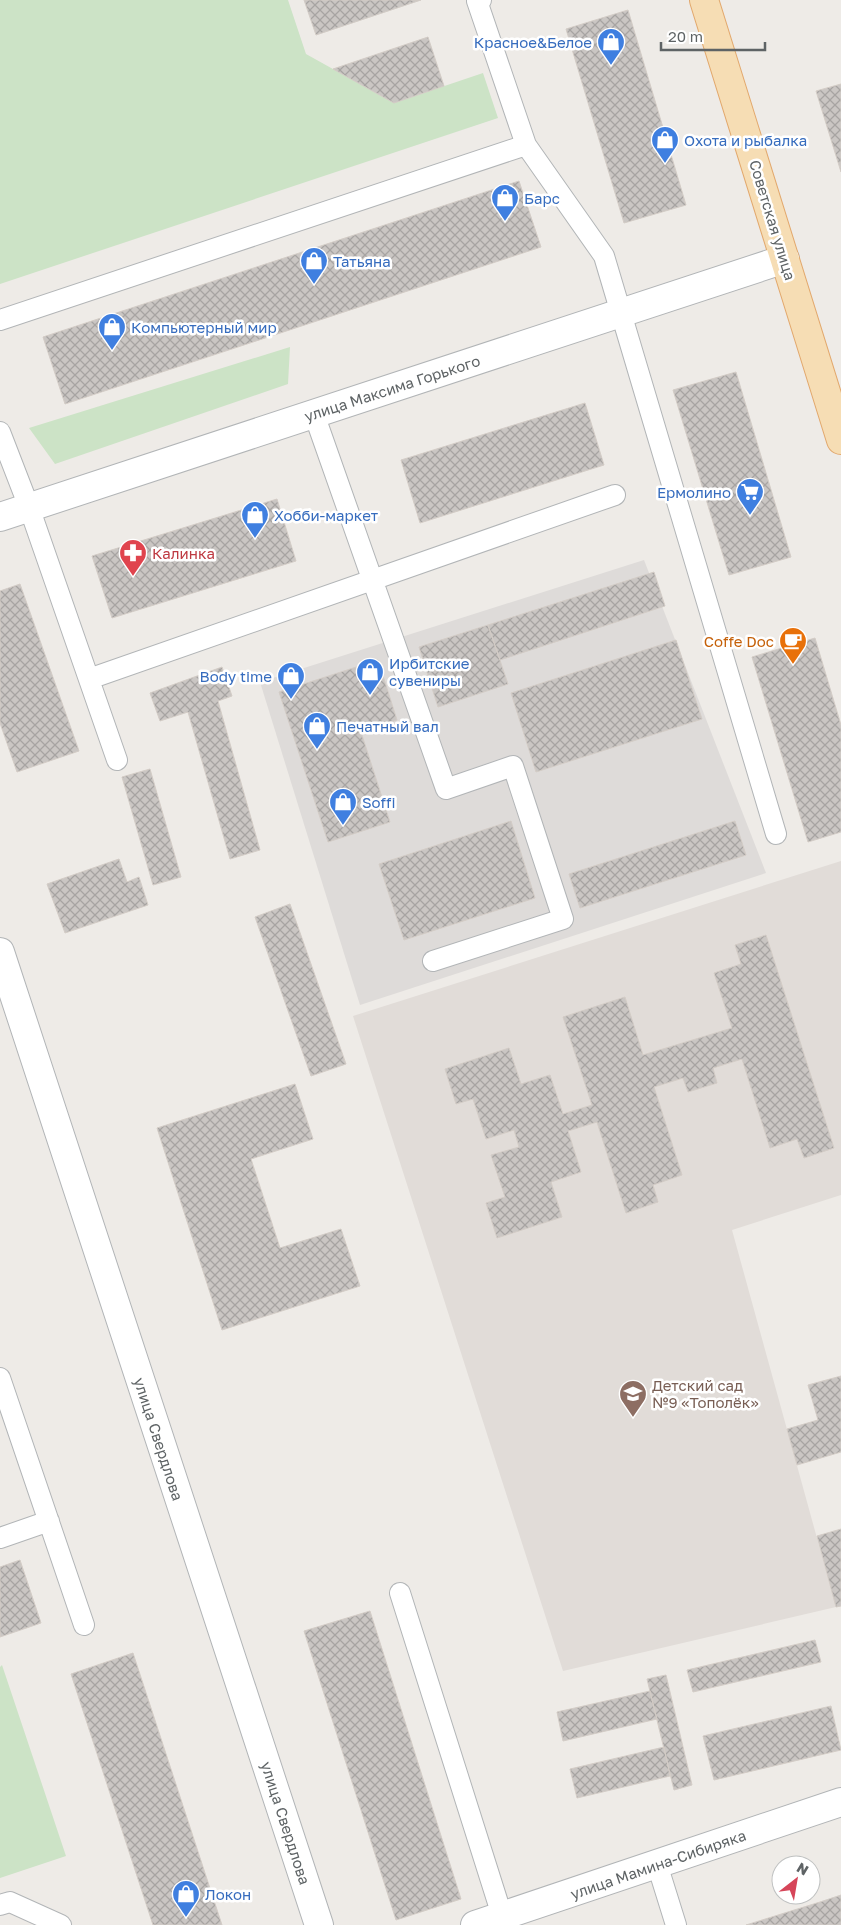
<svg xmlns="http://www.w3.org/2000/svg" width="841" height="1925" font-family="'Golos Text',sans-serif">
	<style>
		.industrial { fill: #dedbd9 }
		.education { fill: #e1dcd8 }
		.green { fill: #cce3c6 }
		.building { fill: url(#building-cross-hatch); stroke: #d3ccc6 }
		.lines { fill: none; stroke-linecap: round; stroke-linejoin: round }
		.service-casing { stroke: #b2b5b7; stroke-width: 22 }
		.pedestrian-casing { stroke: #b2b5b7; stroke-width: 30 }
		.minor-casing { stroke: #b2b5b7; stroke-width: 30 }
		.primary-casing { stroke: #e2a86d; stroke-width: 30 }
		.service { stroke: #fff; stroke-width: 20 }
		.pedestrian { stroke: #fff; stroke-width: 28 }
		.minor { stroke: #fff; stroke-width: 28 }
		.primary { stroke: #f6ddb4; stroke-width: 28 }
		.labels { text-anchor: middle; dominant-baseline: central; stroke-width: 5; stroke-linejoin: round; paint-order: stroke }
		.shop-label { font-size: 15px; fill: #366cbe; stroke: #fff; text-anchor: start }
		.street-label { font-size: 15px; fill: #5e6365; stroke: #fff }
		.health-label { font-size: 15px; fill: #be3a42; stroke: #fff; text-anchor: start }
		.food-label { font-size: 15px; fill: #c56008; stroke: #fff; text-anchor: end }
		.education-label { font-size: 15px; fill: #785e54; stroke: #fff; text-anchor: start }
	</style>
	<defs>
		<pattern id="building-cross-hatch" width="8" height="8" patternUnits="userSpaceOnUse" patternTransform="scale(1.25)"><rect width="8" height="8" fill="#cac6c3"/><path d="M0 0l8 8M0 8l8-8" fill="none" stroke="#a7a4a2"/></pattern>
	</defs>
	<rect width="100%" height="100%" fill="#eeebe7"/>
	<path class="industrial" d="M 644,560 L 766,873 L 360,1005 L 260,682 Z"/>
	<path class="education" d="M 841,861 L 841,1195 L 732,1230 L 836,1607 L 563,1671 L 353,1016 Z"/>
	<path class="green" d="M 0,0 L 288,0 L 306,54 L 394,103 L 483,73 L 498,118 L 0,284 Z
		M 290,347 L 288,384 L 55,464 L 29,428 Z
		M 2,1665 L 66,1856 L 0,1878 L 0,1667 Z"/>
	<path class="building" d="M 304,0 L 421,0 L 316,35 Z
		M 628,10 L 686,205 L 624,223 L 566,29 Z
		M 428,37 L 444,86 L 394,103 L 333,69 Z
		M 841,84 L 841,172 L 816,91 Z
		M 519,181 L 541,247 L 65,404 L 43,337 Z
		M 736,372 L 791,557 L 729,575 L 673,390 Z
		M 585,403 L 604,465 L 420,523 L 401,460 Z
		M 277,499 L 296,561 L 112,618 L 92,556 Z
		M 654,572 L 665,606 L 500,660 L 488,625 Z
		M 20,584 L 79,751 L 17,772 L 0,723 L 0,591 Z
		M 488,625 L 508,684 L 438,707 L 419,647 Z
		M 815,638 L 841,725 L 841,832 L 808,842 L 752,657 Z
		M 676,640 L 702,719 L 536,772 L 511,693 Z
		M 378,660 L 397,720 L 361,732 L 390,822 L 328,842 L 279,692 Z
		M 222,667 L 232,696 L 218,701 L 260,850 L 230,859 L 188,712 L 160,721 L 150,693 Z
		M 150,769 L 181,877 L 153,885 L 122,777 Z
		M 511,821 L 535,898 L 404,940 L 379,864 Z
		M 735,821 L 746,855 L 580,908 L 569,874 Z
		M 119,859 L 127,882 L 139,877 L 148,905 L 65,933 L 47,884 Z
		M 290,904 L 346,1064 L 311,1076 L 255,917 Z
		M 766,935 L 834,1148 L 804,1158 L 797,1139 L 770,1148 L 742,1059 L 713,1068 L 717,1083 L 688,1092 L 683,1078 L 654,1087 L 682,1175 L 653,1185 L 658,1202 L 626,1213 L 597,1122 L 568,1131 L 581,1172 L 551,1182 L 562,1217 L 497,1238 L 486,1203 L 505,1197 L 491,1155 L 519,1147 L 514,1130 L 486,1139 L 473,1099 L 456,1104 L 445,1069 L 509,1048 L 521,1084 L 550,1075 L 563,1114 L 592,1105 L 563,1017 L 625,997 L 643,1055 L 732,1028 L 714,973 L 741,964 L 735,945 Z
		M 295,1084 L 313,1139 L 251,1159 L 280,1248 L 341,1229 L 360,1286 L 222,1330 L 157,1128 Z
		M 841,1376 L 841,1452 L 797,1465 L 787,1429 L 818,1420 L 808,1385 Z
		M 841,1529 L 841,1606 L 836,1607 L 817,1536 Z
		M 20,1560 L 41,1623 L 0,1637 L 0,1567 Z
		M 370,1611 L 461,1899 L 396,1920 L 304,1631 Z
		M 815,1640 L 821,1662 L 693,1692 L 687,1670 Z
		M 133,1653 L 222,1925 L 153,1925 L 71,1674 Z
		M 666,1675 L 692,1785 L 674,1790 L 647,1679 Z
		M 650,1691 L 657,1719 L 563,1741 L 557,1712 Z
		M 831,1706 L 841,1750 L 714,1780 L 703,1736 Z
		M 664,1747 L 670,1776 L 577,1798 L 570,1769 Z
		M 841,1895 L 841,1925 L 746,1925 L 820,1902 Z"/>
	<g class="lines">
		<defs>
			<path id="service" d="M 481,0 L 477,1 L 526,145 L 604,256 L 776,834
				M 0,320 L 526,145
				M 314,414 L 446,789 L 513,766 L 563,919 L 433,961
				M 0,432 L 29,507 L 117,760
				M 89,679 L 615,495
				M 0,1378 L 84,1625
				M 0,1538 L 49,1521
				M 400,1593 L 505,1925
				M 657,1864 L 676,1925
				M 0,1905 L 10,1902 L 61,1925"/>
			<path id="pedestrian" d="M 0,952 L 319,1925"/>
			<path id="minor" d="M 0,517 L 785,259
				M 475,1925 L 841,1802"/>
			<path id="primary" d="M 704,0 L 841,440"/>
		</defs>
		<use href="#service" class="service-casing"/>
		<use href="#pedestrian" class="pedestrian-casing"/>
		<use href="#minor" class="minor-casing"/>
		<use href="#primary" class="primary-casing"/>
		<use href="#service" class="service"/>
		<use href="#pedestrian" class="pedestrian"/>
		<use href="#minor" class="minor"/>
		<use href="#primary" class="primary"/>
	</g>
	<defs>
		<symbol id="shop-pin" viewBox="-11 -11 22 30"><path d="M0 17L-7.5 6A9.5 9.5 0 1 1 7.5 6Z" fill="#3f7fe0" stroke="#fff"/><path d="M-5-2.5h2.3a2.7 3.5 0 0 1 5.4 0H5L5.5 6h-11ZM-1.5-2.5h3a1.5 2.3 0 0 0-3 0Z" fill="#fff"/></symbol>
		<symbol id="supermarket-pin" viewBox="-11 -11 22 30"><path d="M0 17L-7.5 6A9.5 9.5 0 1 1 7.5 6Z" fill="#3f7fe0" stroke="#fff"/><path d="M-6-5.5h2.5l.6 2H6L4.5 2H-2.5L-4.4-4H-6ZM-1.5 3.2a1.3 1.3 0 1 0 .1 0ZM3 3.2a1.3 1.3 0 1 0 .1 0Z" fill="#fff"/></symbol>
		<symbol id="pharmacy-pin" viewBox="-11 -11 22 30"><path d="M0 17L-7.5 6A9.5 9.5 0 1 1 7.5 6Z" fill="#e0444e" stroke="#fff"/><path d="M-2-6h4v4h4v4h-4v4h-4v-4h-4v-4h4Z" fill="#fff"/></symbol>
		<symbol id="cafe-pin" viewBox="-11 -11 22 30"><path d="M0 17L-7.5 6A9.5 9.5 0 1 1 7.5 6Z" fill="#e8710a" stroke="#fff"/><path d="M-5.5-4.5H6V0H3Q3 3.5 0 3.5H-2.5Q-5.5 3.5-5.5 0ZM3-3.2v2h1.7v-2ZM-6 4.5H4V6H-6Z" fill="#fff"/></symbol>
		<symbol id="school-pin" viewBox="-11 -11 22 30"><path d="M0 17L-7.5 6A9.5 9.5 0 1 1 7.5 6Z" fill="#8d6e63" stroke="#fff"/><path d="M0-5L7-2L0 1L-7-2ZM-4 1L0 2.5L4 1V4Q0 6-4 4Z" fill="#fff"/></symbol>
	</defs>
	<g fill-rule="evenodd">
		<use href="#shop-pin" x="595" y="26" width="32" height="43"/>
		<use href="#shop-pin" x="649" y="124" width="32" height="43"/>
		<use href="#shop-pin" x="489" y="182" width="32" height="43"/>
		<use href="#shop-pin" x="298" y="245" width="32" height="43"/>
		<use href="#shop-pin" x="96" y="311" width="32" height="43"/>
		<use href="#supermarket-pin" x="734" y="476" width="32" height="43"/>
		<use href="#shop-pin" x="239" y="499" width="32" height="43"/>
		<use href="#pharmacy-pin" x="117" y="537" width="32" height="43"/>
		<use href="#cafe-pin" x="777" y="625" width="32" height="43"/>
		<use href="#shop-pin" x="354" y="656" width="32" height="43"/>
		<use href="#shop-pin" x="275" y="660" width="32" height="43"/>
		<use href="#shop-pin" x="301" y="710" width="32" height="43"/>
		<use href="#shop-pin" x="327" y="786" width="32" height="43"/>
		<use href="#school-pin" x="617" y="1378" width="32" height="43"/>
		<use href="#shop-pin" x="170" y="1878" width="32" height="43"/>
	</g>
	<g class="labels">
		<g class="shop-label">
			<text x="592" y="42" text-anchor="end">Красное&amp;Белое</text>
			<text x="684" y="140">Охота и рыбалка</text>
			<text x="524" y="198">Барс</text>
			<text x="333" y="261">Татьяна</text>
			<text x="131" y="327">Компьютерный мир</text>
			<text x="731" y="492" text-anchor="end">Ермолино</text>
			<text x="274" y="515">Хобби-маркет</text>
			<text x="389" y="663">Ирбитские<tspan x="389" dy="17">сувениры</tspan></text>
			<text x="272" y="676" text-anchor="end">Body time</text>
			<text x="336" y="726">Печатный вал</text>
			<text x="362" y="802">Soffi</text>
			<text x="205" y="1894">Локон</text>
		</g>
		<g class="street-label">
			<text transform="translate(773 220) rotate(73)">Советская улица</text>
			<text transform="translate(392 388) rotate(-18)">улица Максима Горького</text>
			<text transform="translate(159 1439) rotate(72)">улица Свердлова</text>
			<text transform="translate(286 1823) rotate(72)">улица Свердлова</text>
			<text transform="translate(658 1864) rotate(-19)">улица Мамина-Сибиряка</text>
		</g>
		<g class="health-label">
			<text x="152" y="553">Калинка</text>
		</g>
		<g class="food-label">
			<text x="774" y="641">Coffe Doc</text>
		</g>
		<g class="education-label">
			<text x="652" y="1385">Детский сад<tspan x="652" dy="17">№9 «Тополёк»</tspan></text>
		</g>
	</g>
	<g transform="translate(796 1880) rotate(31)"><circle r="24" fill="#ffffff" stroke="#bfc1c1"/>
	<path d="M0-4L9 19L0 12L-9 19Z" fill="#d64559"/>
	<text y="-8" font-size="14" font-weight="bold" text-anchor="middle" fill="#5e6365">N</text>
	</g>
	<path d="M661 42v8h104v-8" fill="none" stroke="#5e6365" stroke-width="2.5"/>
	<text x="668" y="42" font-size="15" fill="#5e6365" stroke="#ffffff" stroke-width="4" paint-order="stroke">20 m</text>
</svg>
